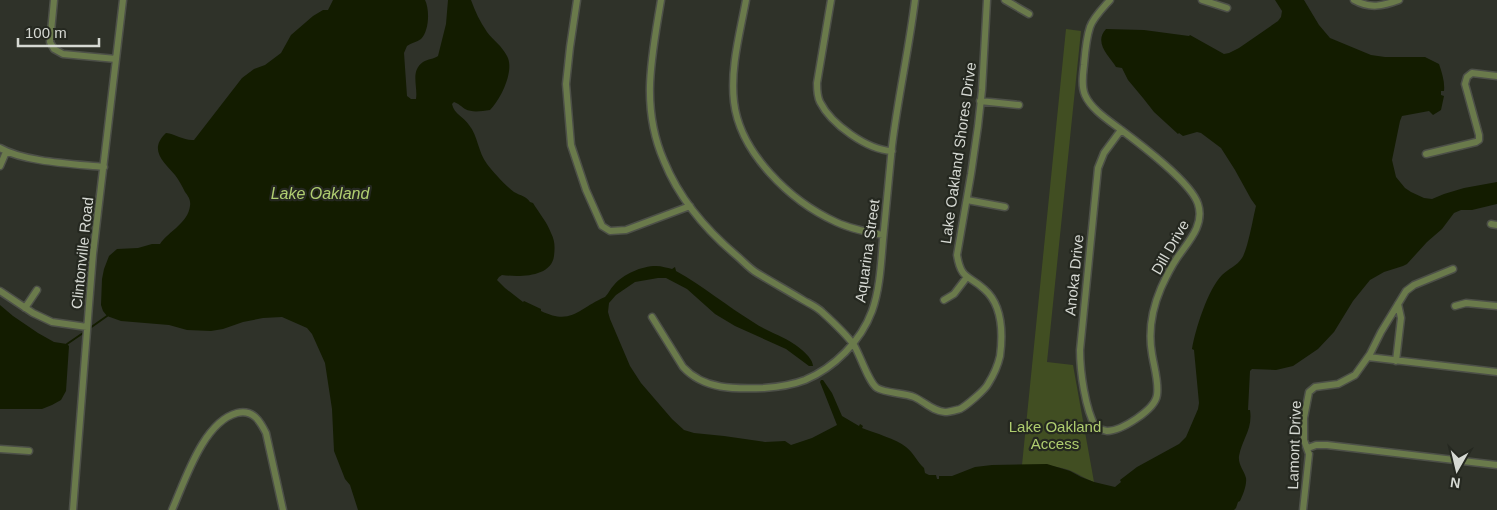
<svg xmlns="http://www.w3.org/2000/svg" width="1497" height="510" font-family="Helvetica,sans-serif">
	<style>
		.green { fill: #414e22 }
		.water { fill: #131c00 }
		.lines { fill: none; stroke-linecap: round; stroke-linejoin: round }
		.stream { stroke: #131c00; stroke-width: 2 }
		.minor-casing { stroke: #4d5048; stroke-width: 9 }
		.minor { stroke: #6a7a4b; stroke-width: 6 }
		.labels { text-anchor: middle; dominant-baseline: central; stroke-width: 4.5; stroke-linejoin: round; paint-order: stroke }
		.street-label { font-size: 15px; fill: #d6d9d3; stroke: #252820 }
		.park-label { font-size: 15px; fill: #afcd6f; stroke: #252820 }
		.water-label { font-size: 16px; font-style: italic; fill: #b0ce71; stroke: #252820 }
	</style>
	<rect width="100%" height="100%" fill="#2f3229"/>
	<path class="green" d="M 1066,29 L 1081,31 L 1047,362 L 1073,365 L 1094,482 C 1085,479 1077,473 1069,470 C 1053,465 1037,465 1022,465 Z"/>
	<path class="water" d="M 333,0 L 425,0 C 430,10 429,31 421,39 C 417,42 411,43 407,46 L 404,53 L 407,96 L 411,99 L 416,99 C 418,86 410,71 423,62 C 428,59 434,59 438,56 L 446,24 L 448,0 L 471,0 C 475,11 480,22 487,32 C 493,40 502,46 507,56 C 515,70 501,99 490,110 C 481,111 473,113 465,109 C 461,106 459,104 454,102 L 452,104 C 454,114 464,117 469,125 C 478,136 478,152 487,164 C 493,172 506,186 514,192 C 521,196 526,196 530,202 L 533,203 C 539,213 547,222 551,233 C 555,241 555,247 554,256 C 551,278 518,277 502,275 L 499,277 L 497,280 L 505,288 L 523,302 L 524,301 L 541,309 L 541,311 C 572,326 579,308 605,297 C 609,293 610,289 614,285 C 623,274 642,266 656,266 C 662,266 667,268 672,269 L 675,267 L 676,271 C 703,286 727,306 753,322 C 766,331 781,335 794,344 C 800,348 813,358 813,366 L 809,366 L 786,349 L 735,326 L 715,314 L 687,289 L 666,278 L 658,278 L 635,282 L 616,295 L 609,303 L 608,312 L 610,319 L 630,366 L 641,383 L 672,419 L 684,430 L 694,433 L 724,436 L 765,442 L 785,441 L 791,445 L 812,438 L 837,425 L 820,382 L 821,380 L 823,380 L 832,393 L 842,416 L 859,426 L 860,424 L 863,426 L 862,428 C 875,433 896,439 906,447 C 914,453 917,462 924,468 L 925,473 L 929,475 L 936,475 L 937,479 L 939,479 L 939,476 L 952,476 L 975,467 L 992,465 L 1047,464 L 1070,471 L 1081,477 L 1094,482 L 1115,487 L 1121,482 L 1120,480 L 1137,467 L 1179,444 L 1186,437 L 1198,409 L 1199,403 L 1194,350 L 1192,349 C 1195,330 1208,289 1222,275 C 1228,269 1237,266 1242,258 C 1248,249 1253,218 1256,206 L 1251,199 L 1235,170 L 1221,148 L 1201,133 L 1197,132 L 1183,136 L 1179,133 L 1178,134 L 1154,112 L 1143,98 L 1128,80 L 1122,68 L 1116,67 C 1110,57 1093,43 1106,29 L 1144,30 L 1189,36 L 1190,35 L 1224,54 L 1229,53 L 1239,48 L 1278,21 L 1281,17 L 1282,11 L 1275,0 L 1304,0 L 1319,25 L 1330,38 L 1371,55 L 1385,57 L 1425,57 L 1439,64 C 1442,73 1445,82 1444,91 L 1441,91 L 1441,95 L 1444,96 L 1441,110 L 1433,115 L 1429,111 L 1402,116 L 1400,121 L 1392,160 L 1396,177 L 1405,188 L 1411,192 L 1424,198 L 1432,199 L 1444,194 L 1464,188 L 1497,182 L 1497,204 L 1472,210 L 1461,210 L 1454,213 L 1442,229 L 1427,242 L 1407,264 L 1403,266 L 1384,272 L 1370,280 L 1353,301 L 1334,332 L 1318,349 L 1293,366 L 1276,370 L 1252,369 L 1250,371 L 1248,410 L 1250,410 C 1253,429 1242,439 1239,456 C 1238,465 1244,470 1246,478 C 1247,485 1243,495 1240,501 L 1238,502 L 1236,508 L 1234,510 L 358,510 L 350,485 L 345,479 L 334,451 L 332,409 L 325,363 L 312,334 L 307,328 L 282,317 L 263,318 L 243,322 L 223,329 L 211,331 L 187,330 L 169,325 L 121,321 L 107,316 L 103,311 L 101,305 L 102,279 L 104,269 L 109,256 L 117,249 L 138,248 L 152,244 L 160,244 C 169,231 188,223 190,206 C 191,200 188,196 185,192 C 182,186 179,180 175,175 C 164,162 148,150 166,133 C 176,134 184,141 194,140 L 242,78 L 254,69 L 265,65 L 281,53 L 291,35 L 313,16 L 323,10 L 328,10 Z
		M 0,305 L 13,316 L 38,333 L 54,342 L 67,344 L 69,346 L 66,391 L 61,400 L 52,405 L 42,409 L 0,409 Z"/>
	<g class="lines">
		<path class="stream" d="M 90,328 L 107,316
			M 67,344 L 86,331"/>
		<defs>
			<path id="minor" d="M 54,0 L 50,42 L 54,49 L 63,54 L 116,59
				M 577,0 L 570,47 L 566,84 L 571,145 L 586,190 L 602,226 L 610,231 L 626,230 L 690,206
				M 661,0 C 652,56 640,106 664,161 C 679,198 706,230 737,256 C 744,262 750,269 757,273 C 772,282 788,291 803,300 C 810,304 817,307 822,312 C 833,322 845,333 854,345 C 860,355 869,383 877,388 C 885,393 905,393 914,397 C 925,402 932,411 945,412 C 949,412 956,410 960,409 C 966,406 985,390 988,384 C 993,376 998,365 1000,356 C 1003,333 1003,305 984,289 C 969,275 961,280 957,255 L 971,174 L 978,126 L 982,90 L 987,0
				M 746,0 C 740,33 730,68 734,102 C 740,153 790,201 836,222 C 851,229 867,232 883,235
				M 831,0 L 817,83 C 817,89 817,96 820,102 C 831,124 867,150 892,151
				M 1005,0 L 1029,14
				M 1110,0 C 1103,8 1093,18 1090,27 C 1086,39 1085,53 1084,65 C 1083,74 1081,86 1085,95 C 1091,109 1108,120 1120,129 C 1140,144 1191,182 1198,204 C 1205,225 1188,242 1177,258 C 1171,267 1166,277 1161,288 C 1152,309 1148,331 1152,354 C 1154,367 1159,382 1157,395 C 1155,410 1121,431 1107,431 C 1103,430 1099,429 1096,428 C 1085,409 1080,371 1080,350 L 1098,168 L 1104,153 L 1121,130
				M 1202,0 L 1227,8
				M 1354,0 C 1370,9 1383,6 1399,0
				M 980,101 L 1019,105
				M 0,148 C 24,162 75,164 104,167
				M 1426,154 L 1476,142 L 1479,140 L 1479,135 L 1465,84 L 1467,77 L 1472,73 L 1497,76
				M 0,166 L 6,152
				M 967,200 L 1005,207
				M 1491,224 L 1497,225
				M 0,291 L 33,313 L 52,322 L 87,327
				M 944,300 L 954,294 L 967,277
				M 1455,306 L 1466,303 L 1497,306
				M 25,308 L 37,290
				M 652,317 L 683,367 C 704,390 735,389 764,388 C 778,387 792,385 805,380 C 834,368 861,341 872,311 C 880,289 881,263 883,240 C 886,209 889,177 892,146 C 898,97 909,49 915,0
				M 1368,357 L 1497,372
				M 1396,361 L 1401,318 L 1398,304
				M 1308,448 L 1316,445 L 1327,445 L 1497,465
				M 0,449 L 29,451
				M 73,510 L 93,254 L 123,0
				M 172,510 C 185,481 203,422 237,413 C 253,409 260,421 266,433 L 283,510
				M 1303,510 L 1309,454 L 1304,440 L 1304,418 L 1309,392 L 1315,387 L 1338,384 L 1355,375 L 1370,354 L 1381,332 L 1406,291 L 1414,285 L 1453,269"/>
		</defs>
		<use href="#minor" class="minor-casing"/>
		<use href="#minor" class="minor"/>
	</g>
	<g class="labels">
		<g class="street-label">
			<text transform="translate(958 153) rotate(-82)">Lake Oakland Shores Drive</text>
			<text transform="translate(1170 247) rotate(-60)">Dill Drive</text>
			<text transform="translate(867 251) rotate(-82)">Aquarina Street</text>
			<text transform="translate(82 253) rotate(-84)">Clintonville Road</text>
			<text transform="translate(1074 275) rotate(-84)">Anoka Drive</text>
			<text transform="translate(1294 445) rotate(-88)">Lamont Drive</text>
		</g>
		<g class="park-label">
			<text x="1055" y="426">Lake Oakland<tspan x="1055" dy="17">Access</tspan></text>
		</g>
		<g class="water-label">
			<text x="320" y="193">Lake Oakland</text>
		</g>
	</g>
	<g transform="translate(1457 470) rotate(188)" stroke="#252820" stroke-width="4" paint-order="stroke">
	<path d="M0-4L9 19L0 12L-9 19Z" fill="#d6d9d3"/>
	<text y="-8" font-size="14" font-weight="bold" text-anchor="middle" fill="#d6d9d3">N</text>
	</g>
	<path d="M18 38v8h81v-8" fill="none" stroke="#d6d9d3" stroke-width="2.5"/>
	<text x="25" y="38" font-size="15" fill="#d6d9d3" stroke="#252820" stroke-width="4" paint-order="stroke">100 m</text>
</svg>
